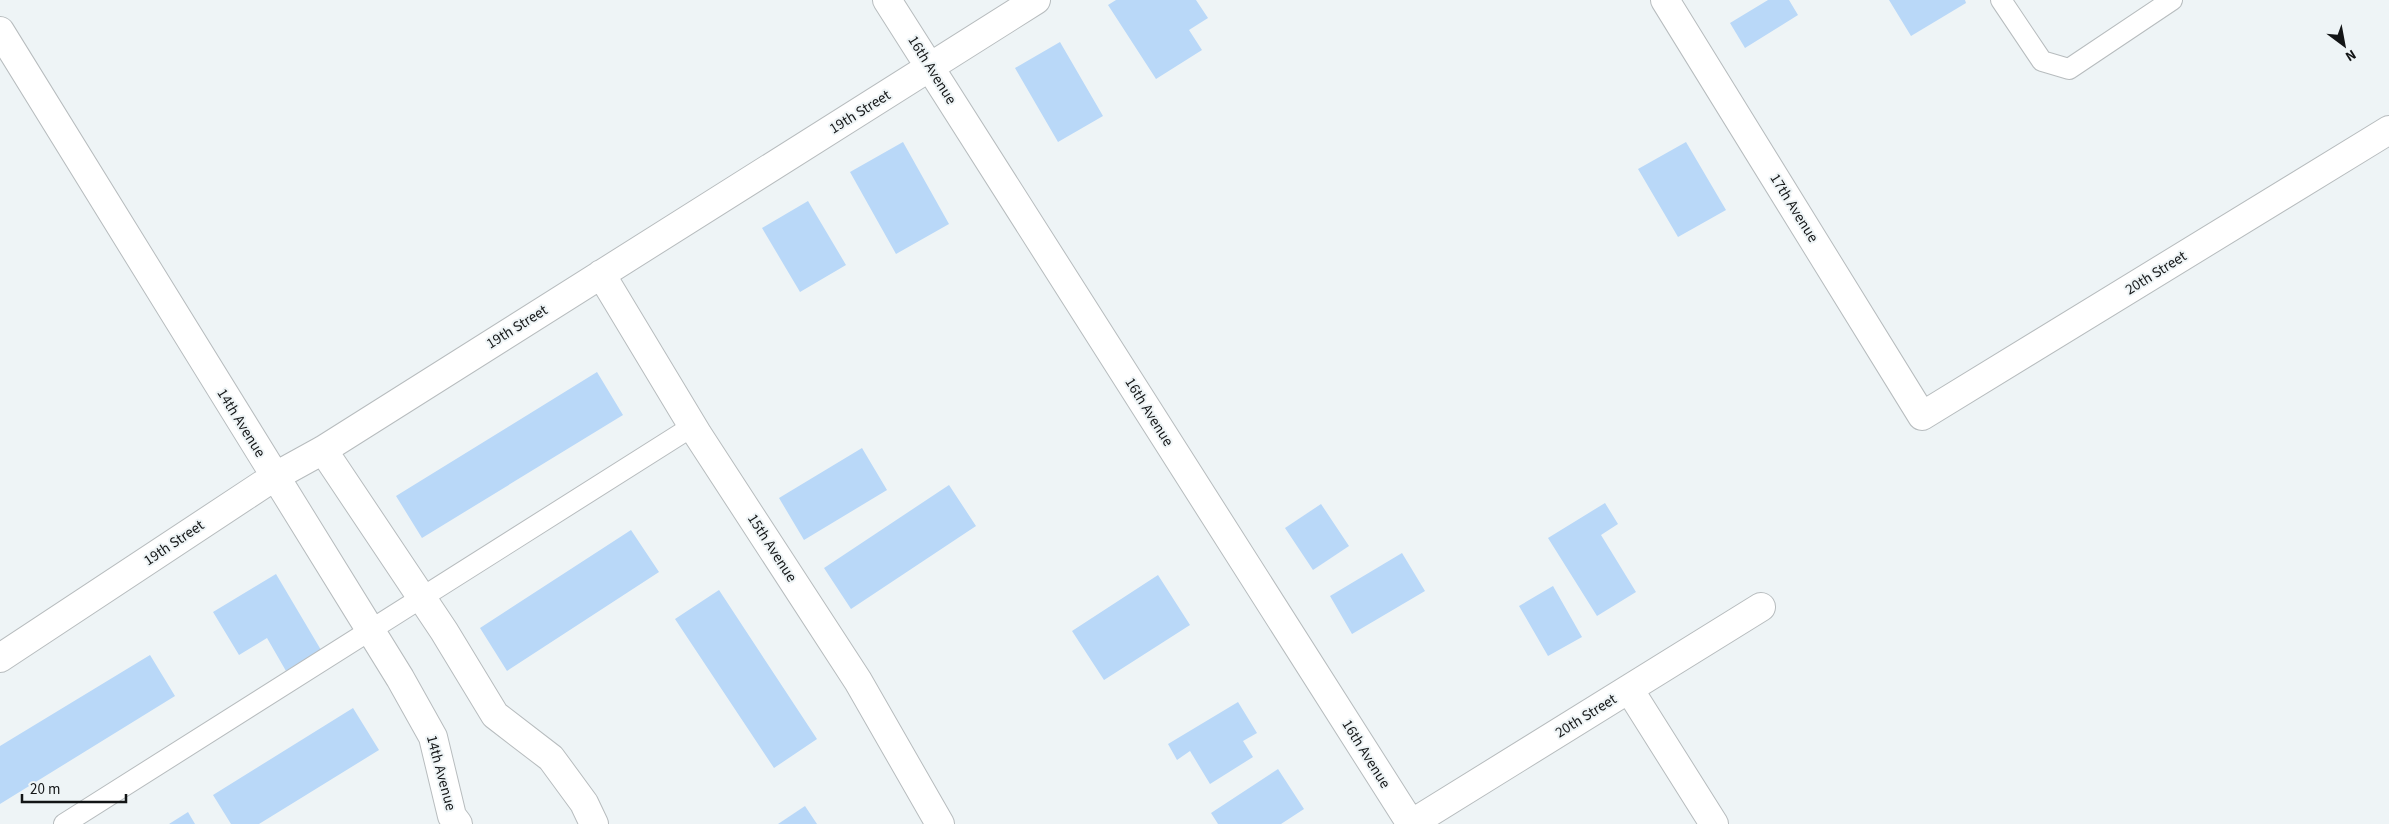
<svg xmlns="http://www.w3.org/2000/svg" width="2389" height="824" font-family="'Source Sans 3',sans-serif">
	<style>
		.building { fill: #b9d8f8 }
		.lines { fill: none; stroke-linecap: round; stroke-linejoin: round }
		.lane-casing { stroke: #b7bcbe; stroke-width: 22 }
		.street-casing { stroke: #b7bcbe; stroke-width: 30 }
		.lane { stroke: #fff; stroke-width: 20 }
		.street { stroke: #fff; stroke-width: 28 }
		.labels { text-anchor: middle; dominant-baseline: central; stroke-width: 4; stroke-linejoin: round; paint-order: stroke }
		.street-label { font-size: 15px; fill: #131516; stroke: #eef4f6 }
	</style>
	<rect width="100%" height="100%" fill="#eef4f6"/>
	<path class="building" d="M 1116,0 L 1196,0 L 1208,18 L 1189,30 L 1202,50 L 1156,79 L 1108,5 Z
		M 1768,0 L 1789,0 L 1798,15 L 1745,48 L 1730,23 Z
		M 1889,0 L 1965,0 L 1966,3 L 1911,36 Z
		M 1060,42 L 1103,116 L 1058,142 L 1015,68 Z
		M 903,142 L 949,224 L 896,254 L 850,172 Z
		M 1686,142 L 1726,210 L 1678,237 L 1638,169 Z
		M 808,201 L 846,265 L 800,292 L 762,228 Z
		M 597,372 L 623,415 L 422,538 L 396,496 Z
		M 862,448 L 887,490 L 804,540 L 779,498 Z
		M 949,485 L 976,526 L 851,609 L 824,568 Z
		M 1605,503 L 1618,524 L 1601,535 L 1636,592 L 1597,616 L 1548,538 Z
		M 1321,504 L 1349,546 L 1313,570 L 1285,528 Z
		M 631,530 L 659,572 L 507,671 L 480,628 Z
		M 1402,553 L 1425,591 L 1352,634 L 1330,596 Z
		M 276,574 L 321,650 L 286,671 L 267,638 L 239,655 L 213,612 Z
		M 1158,575 L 1190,625 L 1104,680 L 1072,631 Z
		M 1553,586 L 1582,637 L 1548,656 L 1519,606 Z
		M 719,590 L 817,739 L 774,768 L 675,619 Z
		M 150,655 L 175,696 L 0,804 L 0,746 Z
		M 1238,702 L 1257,733 L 1243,741 L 1253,757 L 1210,784 L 1190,751 L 1177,760 L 1168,744 Z
		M 353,708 L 379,750 L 259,824 L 231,824 L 213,795 Z
		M 1278,769 L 1304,809 L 1281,824 L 1218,824 L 1211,813 Z
		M 805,806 L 817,824 L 778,824 Z
		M 188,812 L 195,824 L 169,824 Z"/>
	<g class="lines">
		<defs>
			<path id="lane" d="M 2001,0 L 2042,61 L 2069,69 L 2172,0
				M 64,824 L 693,426"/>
			<path id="street" d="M 887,0 L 1411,824 L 1761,607
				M 1665,0 L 1922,416 L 2389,130
				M 0,31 L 400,678 L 433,737 L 452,816 L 458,824
				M 601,274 L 698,435 L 858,681 L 940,824
				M 323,450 L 444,631 L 495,715 L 551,758 L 584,803 L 594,824
				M 0,658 L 274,477 L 323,450 L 1036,0
				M 1629,689 L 1714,824"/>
		</defs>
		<use href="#lane" class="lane-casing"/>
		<use href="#street" class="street-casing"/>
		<use href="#lane" class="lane"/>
		<use href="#street" class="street"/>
	</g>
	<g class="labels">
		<g class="street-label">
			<text transform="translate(932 70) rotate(58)">16th Avenue</text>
			<text transform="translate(860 112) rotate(-32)">19th Street</text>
			<text transform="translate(1794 208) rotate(58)">17th Avenue</text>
			<text transform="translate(2156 273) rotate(-32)">20th Street</text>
			<text transform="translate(517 327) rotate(-32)">19th Street</text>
			<text transform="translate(1149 412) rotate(58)">16th Avenue</text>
			<text transform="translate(241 423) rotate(58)">14th Avenue</text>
			<text transform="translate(174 543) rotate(-34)">19th Street</text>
			<text transform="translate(772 548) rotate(57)">15th Avenue</text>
			<text transform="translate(1586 716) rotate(-32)">20th Street</text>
			<text transform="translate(1366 754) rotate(58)">16th Avenue</text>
			<text transform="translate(441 773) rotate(75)">14th Avenue</text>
		</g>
	</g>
	<g transform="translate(2344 45) rotate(148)" stroke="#eef4f6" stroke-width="4" paint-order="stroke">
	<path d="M0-4L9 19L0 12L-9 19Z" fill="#131516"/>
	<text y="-8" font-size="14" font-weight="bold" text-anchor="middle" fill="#131516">N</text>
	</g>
	<path d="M22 794v8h104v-8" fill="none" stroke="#131516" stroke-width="2.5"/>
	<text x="30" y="794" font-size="15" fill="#131516" stroke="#eef4f6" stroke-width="4" paint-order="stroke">20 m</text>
</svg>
